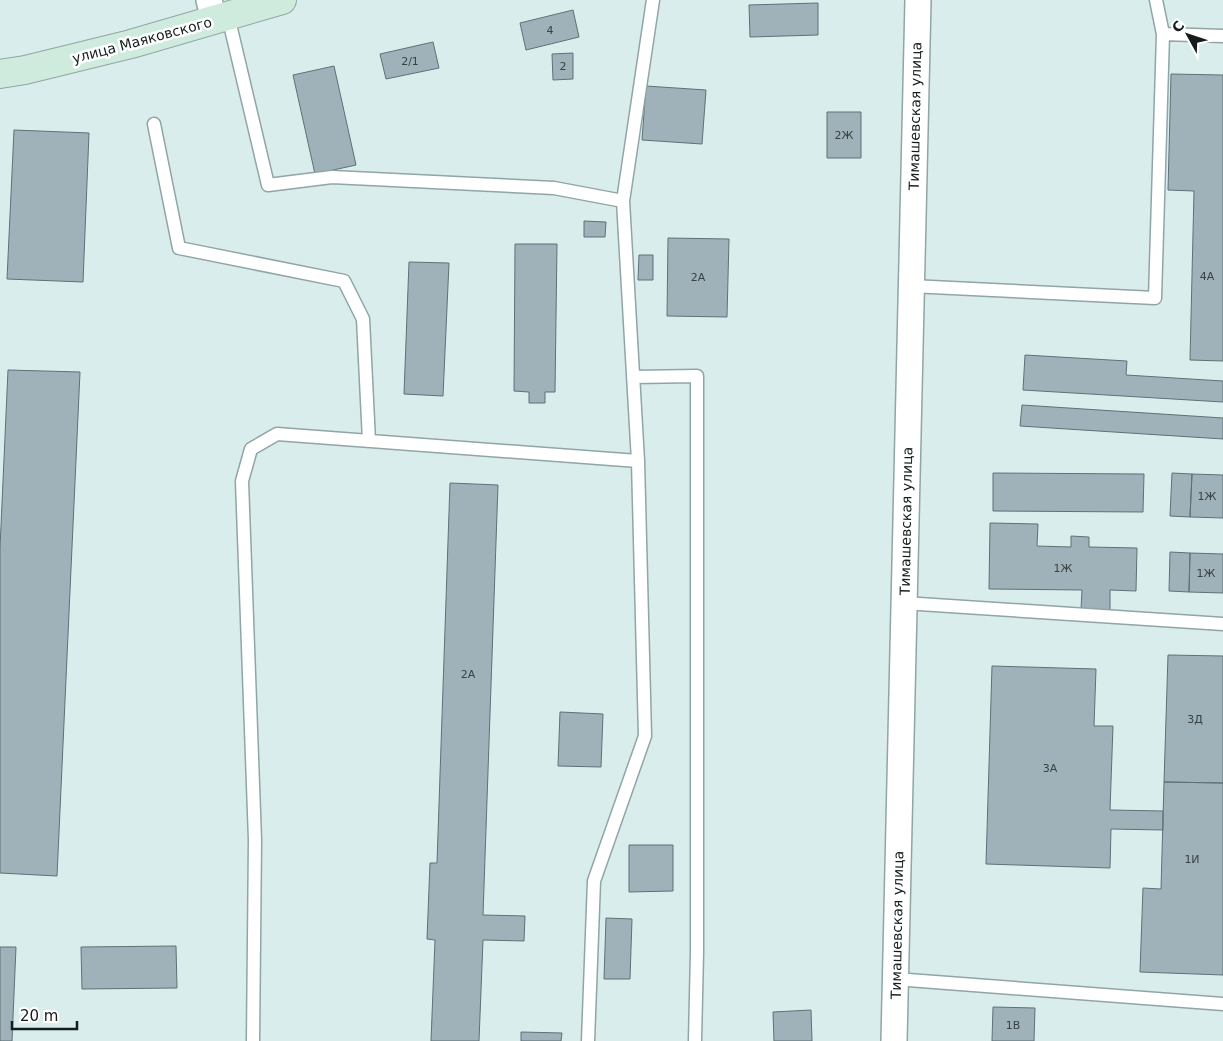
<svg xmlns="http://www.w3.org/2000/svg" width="1223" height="1041" font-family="'DejaVu Sans',sans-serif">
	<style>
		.building { fill: #a0b2b9; stroke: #5f7077 }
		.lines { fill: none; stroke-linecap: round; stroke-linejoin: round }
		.service-casing { stroke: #91a5a4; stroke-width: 15 }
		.minor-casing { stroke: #91a5a4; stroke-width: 28 }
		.secondary-casing { stroke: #91a5a4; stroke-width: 30 }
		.service { stroke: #fff; stroke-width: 12 }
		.minor { stroke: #fff; stroke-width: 25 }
		.secondary { stroke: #cfebde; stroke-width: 28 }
		.labels { text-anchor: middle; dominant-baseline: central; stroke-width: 5; stroke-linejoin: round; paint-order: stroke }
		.number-label { font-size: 11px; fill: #374243 }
		.street-label { font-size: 14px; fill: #141c1c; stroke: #fff }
	</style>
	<rect width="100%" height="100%" fill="#d8edec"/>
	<path class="building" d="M 818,3 L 818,35 L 750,37 L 749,5 Z
		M 573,10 L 579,37 L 526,50 L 520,23 Z
		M 433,42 L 439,68 L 386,79 L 380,54 Z
		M 573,53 L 573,79 L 553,80 L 552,54 Z
		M 334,66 L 356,165 L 315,174 L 293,75 Z
		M 1171,74 L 1223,75 L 1223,361 L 1190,360 L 1194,191 L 1168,190 Z
		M 646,86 L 706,90 L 702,144 L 642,140 Z
		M 827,112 L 861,112 L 861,158 L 827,158 Z
		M 14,130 L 89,133 L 83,282 L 7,279 Z
		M 584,221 L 606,222 L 605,237 L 584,237 Z
		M 668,238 L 729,239 L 727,317 L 667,316 Z
		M 515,244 L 557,244 L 555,392 L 545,392 L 545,403 L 529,403 L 529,392 L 514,391 Z
		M 639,255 L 653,255 L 653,280 L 638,280 Z
		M 409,262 L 449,263 L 443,396 L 404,394 Z
		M 1025,355 L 1127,361 L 1126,375 L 1223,381 L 1223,402 L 1023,390 Z
		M 8,370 L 80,372 L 57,876 L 0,873 L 0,548 Z
		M 1022,405 L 1223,418 L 1223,439 L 1020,426 Z
		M 993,473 L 1144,474 L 1143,512 L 993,511 Z
		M 1172,473 L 1192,474 L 1190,517 L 1170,516 Z
		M 1192,474 L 1223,475 L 1223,518 L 1190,517 Z
		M 450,483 L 498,485 L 483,915 L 525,916 L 524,941 L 483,940 L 479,1041 L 431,1041 L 435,940 L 427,939 L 430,863 L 437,863 Z
		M 990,523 L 1038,524 L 1037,546 L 1071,547 L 1071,536 L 1089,537 L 1089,547 L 1137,548 L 1136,591 L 1110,590 L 1110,610 L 1081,609 L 1082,590 L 989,589 Z
		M 1170,552 L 1190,553 L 1189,592 L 1169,591 Z
		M 1190,553 L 1223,554 L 1223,593 L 1189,592 Z
		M 1168,655 L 1223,656 L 1223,783 L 1164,782 Z
		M 992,666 L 1096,669 L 1094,726 L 1113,726 L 1110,810 L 1163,811 L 1163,830 L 1111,829 L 1110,868 L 986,864 Z
		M 560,712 L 603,714 L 601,767 L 558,766 Z
		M 1164,782 L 1223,783 L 1223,975 L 1140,972 L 1143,888 L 1161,889 Z
		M 629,845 L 673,845 L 673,891 L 629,892 Z
		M 606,918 L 632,919 L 630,979 L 604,979 Z
		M 176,946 L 177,988 L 82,989 L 81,947 Z
		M 0,947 L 16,947 L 12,1041 L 0,1041 Z
		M 993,1007 L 1035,1008 L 1034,1041 L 992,1041 Z
		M 811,1010 L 812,1041 L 774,1041 L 773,1012 Z
		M 521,1032 L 562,1033 L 561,1041 L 521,1041 Z"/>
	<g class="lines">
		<defs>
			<path id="service" d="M 1156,0 L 1163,34 L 1223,36
				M 228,16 L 268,185 L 332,177 L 554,188 L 623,201 L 653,0
				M 154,124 L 179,248 L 344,281 L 363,319 L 369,441
				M 911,286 L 1155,298 L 1163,34
				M 633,377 L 697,376 L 697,952 L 695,1041
				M 904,603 L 1223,624
				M 895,979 L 1223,1004
				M 253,1041 L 255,840 L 242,481 L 251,449 L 277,434 L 638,461
				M 588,1041 L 594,881 L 645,736 L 638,461 L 623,201"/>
			<path id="minor" d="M 209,0 L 214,20
				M 894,1041 L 918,0"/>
			<path id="secondary" d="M 0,74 L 25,70 L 131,44 L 282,0"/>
		</defs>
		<use href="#service" class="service-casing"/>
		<use href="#minor" class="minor-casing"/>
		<use href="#secondary" class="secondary-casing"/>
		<use href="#service" class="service"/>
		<use href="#minor" class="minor"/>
		<use href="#secondary" class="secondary"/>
	</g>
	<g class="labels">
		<g class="number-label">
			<text x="550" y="30">4</text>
			<text x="410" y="61">2/1</text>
			<text x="563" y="66">2</text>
			<text x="844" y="135">2Ж</text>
			<text x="1207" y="276">4А</text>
			<text x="698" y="277">2А</text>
			<text x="1207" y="496">1Ж</text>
			<text x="1063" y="568">1Ж</text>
			<text x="1206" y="573">1Ж</text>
			<text x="468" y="674">2А</text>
			<text x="1195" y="719">3Д</text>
			<text x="1050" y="768">3А</text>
			<text x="1192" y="859">1И</text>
			<text x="1013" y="1025">1В</text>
		</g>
		<g class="street-label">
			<text transform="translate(142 40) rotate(-15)">улица Маяковского</text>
			<text transform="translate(915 116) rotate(-89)">Тимашевская улица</text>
			<text transform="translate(906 521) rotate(-89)">Тимашевская улица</text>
			<text transform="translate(897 925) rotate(-89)">Тимашевская улица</text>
		</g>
	</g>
	<g transform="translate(1188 35) rotate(310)" stroke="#ffffff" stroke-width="4" paint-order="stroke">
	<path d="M0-4L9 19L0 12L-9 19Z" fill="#141c1c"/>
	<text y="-8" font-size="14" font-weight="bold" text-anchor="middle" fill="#141c1c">С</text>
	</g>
	<path d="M12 1021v8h65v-8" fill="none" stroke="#141c1c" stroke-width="2.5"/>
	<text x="20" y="1021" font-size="15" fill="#141c1c" stroke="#ffffff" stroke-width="4" paint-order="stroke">20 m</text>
</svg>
